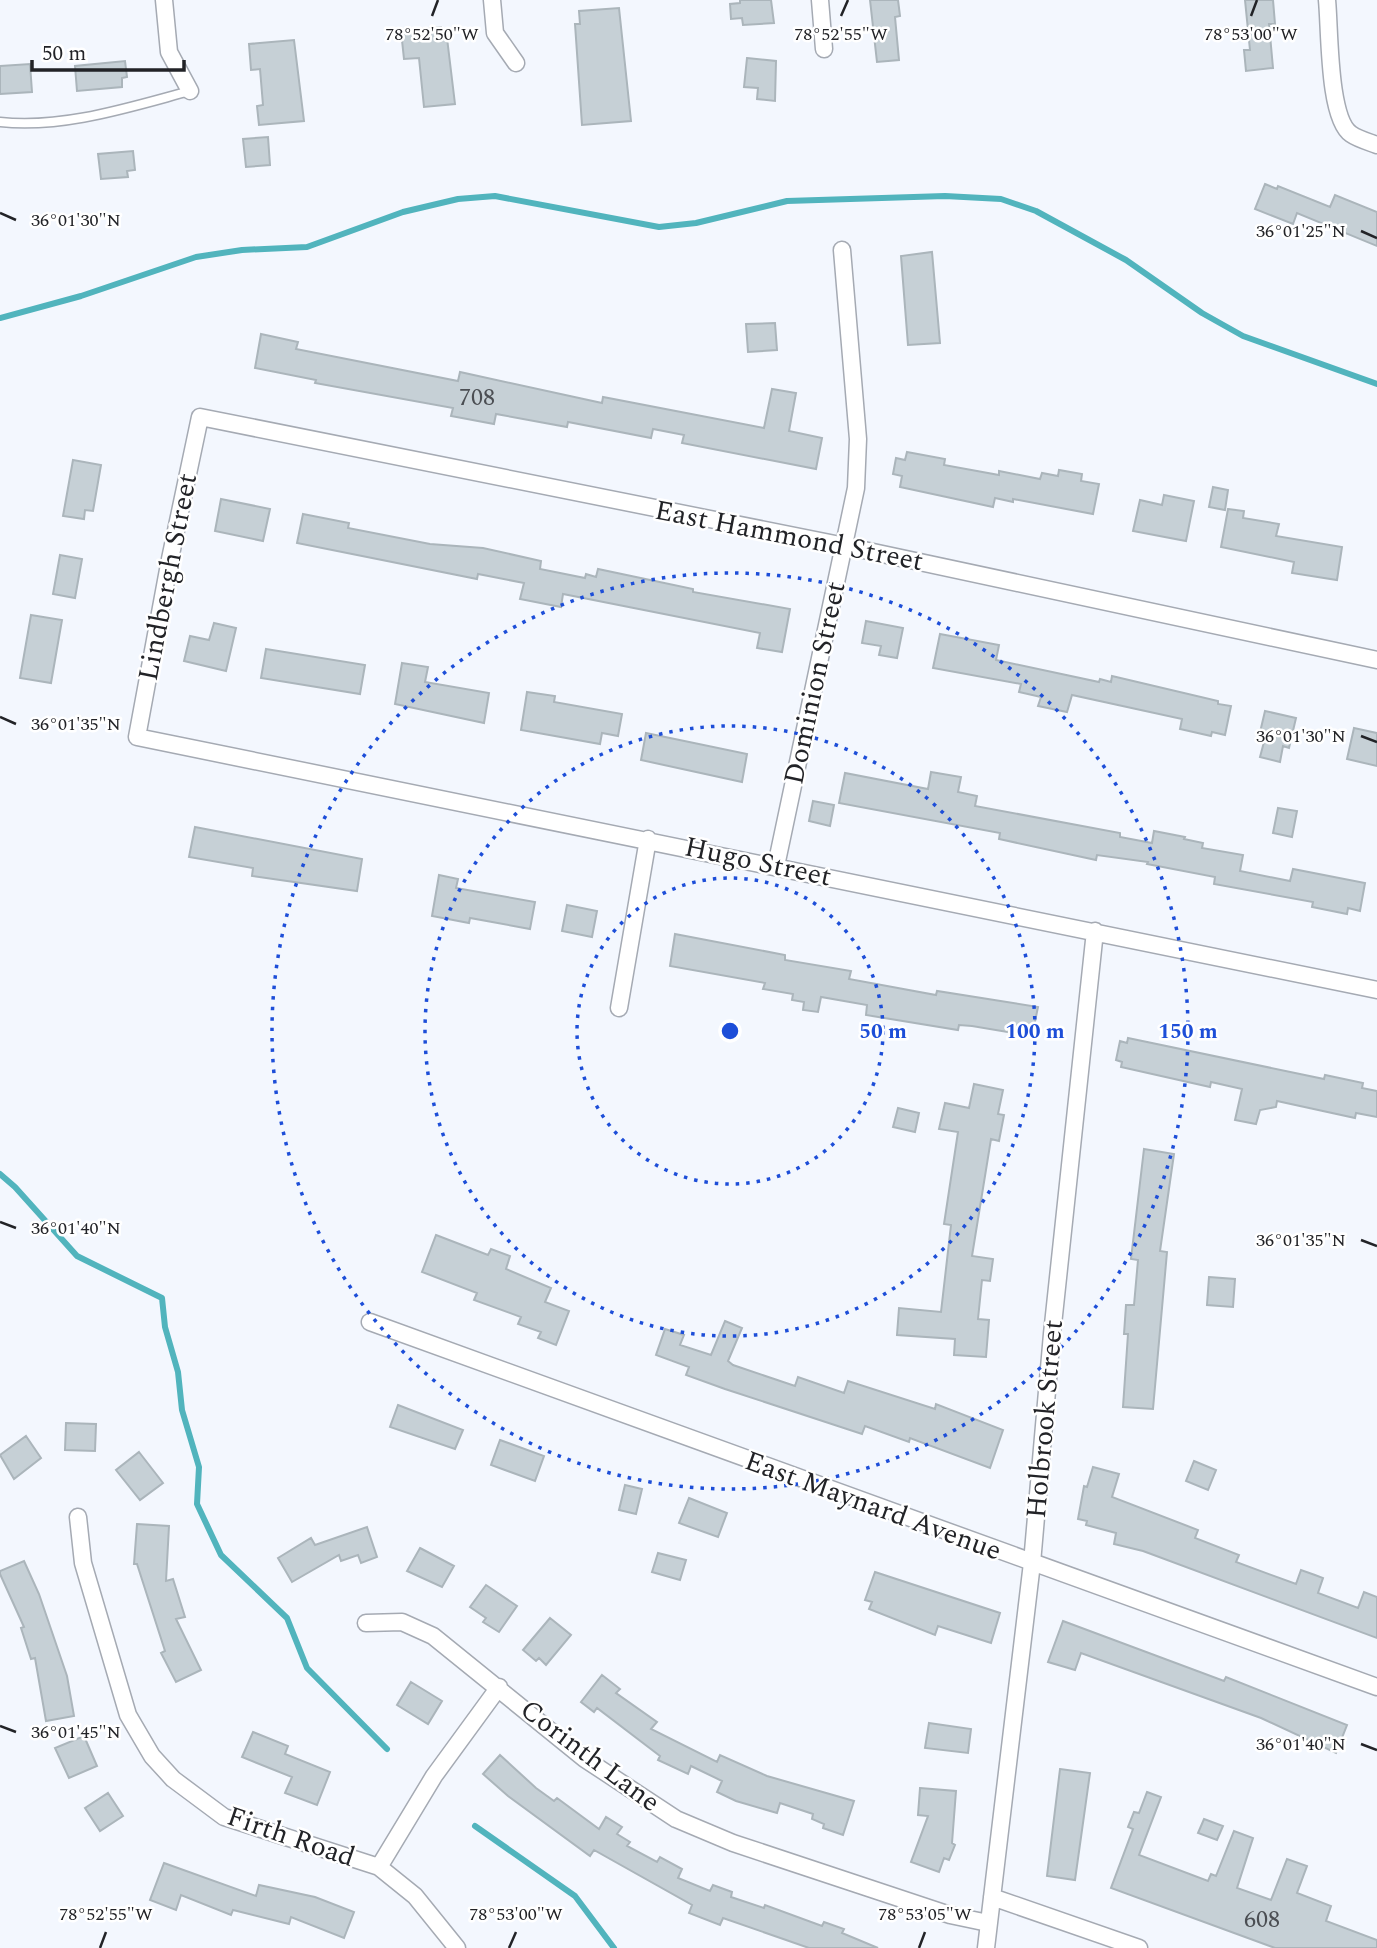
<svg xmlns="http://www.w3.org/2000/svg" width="1377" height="1948" font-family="Spectral,serif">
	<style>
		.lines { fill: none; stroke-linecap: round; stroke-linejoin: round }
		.stream { stroke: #51b4bd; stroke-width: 6 }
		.building { fill: #c6d0d6; stroke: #abb5bb; stroke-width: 2 }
		.service-casing { stroke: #a5aab3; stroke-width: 11 }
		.minor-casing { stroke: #a5aab3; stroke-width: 19 }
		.service { stroke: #fff; stroke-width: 8 }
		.minor { stroke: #fff; stroke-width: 16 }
		.ticks { fill: none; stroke: #222327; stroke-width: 2.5 }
		.ring { fill: none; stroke: #1d4ed8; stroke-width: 3.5; stroke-dasharray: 3.5 7 }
		.labels { text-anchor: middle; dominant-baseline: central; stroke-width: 5; stroke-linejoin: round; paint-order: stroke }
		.number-label { font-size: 24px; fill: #4b4e53 }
		.street-label { font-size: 28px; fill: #222327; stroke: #fff }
		.ticks-label { font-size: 18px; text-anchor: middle; fill: #222327; stroke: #fff; stroke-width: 5; stroke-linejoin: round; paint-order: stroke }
		.centre { fill: #1d4ed8; stroke: #fff; stroke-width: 3.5 }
		.ring-label { font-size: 21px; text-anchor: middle; font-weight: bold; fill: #1d4ed8; stroke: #fff; stroke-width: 5; stroke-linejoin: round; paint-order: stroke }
	</style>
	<rect width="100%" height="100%" fill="#f3f7fe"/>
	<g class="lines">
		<path class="stream" d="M 0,318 L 81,296 L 196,257 L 242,250 L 307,247 L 403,212 L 458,199 L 495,196 L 659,227 L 696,223 L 787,201 L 945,196 L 1001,199 L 1036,211 L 1126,260 L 1202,313 L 1243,336 L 1377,384
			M 0,1174 L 15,1187 L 77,1256 L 162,1298 L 165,1327 L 178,1372 L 182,1410 L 199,1467 L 197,1504 L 221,1555 L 287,1618 L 307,1668 L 387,1749
			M 475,1826 L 575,1896 L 614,1948"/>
	</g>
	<path class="building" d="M 740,0 L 771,0 L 774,23 L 743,25 L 742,18 L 731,19 L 730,4 L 740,3 Z
		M 870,0 L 898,0 L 900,16 L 895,17 L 899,60 L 877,62 Z
		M 1245,0 L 1273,0 L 1275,24 L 1269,24 L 1273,68 L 1246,71 L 1244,50 L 1250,50 Z
		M 619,8 L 631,121 L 582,125 L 575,24 L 580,24 L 579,11 Z
		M 441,27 L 442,38 L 447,38 L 455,104 L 424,107 L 419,58 L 404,59 L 401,31 Z
		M 294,40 L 304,121 L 259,125 L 257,106 L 263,105 L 260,69 L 251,70 L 249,44 Z
		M 747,58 L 776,61 L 775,101 L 757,99 L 758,88 L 744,87 Z
		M 125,61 L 127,77 L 122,78 L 122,87 L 77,91 L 75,66 Z
		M 30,64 L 32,92 L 0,94 L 0,66 Z
		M 268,137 L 270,165 L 246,167 L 243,139 Z
		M 133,151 L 135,170 L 127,171 L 128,177 L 101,179 L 98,154 Z
		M 1265,184 L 1277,189 L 1278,186 L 1330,207 L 1335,195 L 1377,212 L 1377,246 L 1297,213 L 1293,224 L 1255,209 Z
		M 932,252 L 940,343 L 908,345 L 901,256 Z
		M 775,323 L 777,350 L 748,352 L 746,324 Z
		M 261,334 L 298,342 L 296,349 L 458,381 L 460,372 L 602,403 L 603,397 L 764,428 L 772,389 L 796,393 L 789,431 L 822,438 L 816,469 L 682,443 L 684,435 L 653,429 L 651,438 L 568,422 L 567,427 L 496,414 L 494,424 L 451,416 L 453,408 L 315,383 L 316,380 L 255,368 Z
		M 907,452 L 945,459 L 944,465 L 999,475 L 999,471 L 1040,479 L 1042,473 L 1058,476 L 1059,470 L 1082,474 L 1081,481 L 1099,484 L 1093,514 L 1013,499 L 1013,502 L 995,498 L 993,507 L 900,487 L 902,476 L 893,474 L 896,458 L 905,460 Z
		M 73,460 L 101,465 L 93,511 L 85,510 L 84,519 L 63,516 Z
		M 1213,487 L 1228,490 L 1225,510 L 1209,507 Z
		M 1164,495 L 1194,501 L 1186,541 L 1133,531 L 1140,500 L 1162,505 Z
		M 221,499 L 270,509 L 263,541 L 215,531 Z
		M 1228,509 L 1244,511 L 1243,518 L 1279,524 L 1276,536 L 1342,547 L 1337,580 L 1292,573 L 1294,562 L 1221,547 Z
		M 303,514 L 349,523 L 348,528 L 430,544 L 483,548 L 541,561 L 540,569 L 585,578 L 586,574 L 596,577 L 598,569 L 693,589 L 693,592 L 790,609 L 782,652 L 757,648 L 760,633 L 563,594 L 561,607 L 520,599 L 524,583 L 478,574 L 477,579 L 297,543 Z
		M 60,555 L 82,559 L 75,598 L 53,594 Z
		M 31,615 L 62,620 L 51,683 L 20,678 Z
		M 866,621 L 903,628 L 897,658 L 879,655 L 881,646 L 862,643 Z
		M 214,623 L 236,628 L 226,671 L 184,661 L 190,636 L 209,640 Z
		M 940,634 L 999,645 L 996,660 L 1099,682 L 1100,679 L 1111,682 L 1112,676 L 1218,701 L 1218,704 L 1231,706 L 1225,735 L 1212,732 L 1211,736 L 1180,729 L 1182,719 L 1072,695 L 1067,712 L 1038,706 L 1041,697 L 1019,692 L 1021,684 L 933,668 Z
		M 266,649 L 365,665 L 360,694 L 261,678 Z
		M 402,663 L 428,667 L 425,682 L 489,693 L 484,723 L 395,704 Z
		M 527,692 L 555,696 L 554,702 L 622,714 L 618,736 L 602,733 L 600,744 L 521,730 Z
		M 1265,711 L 1296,718 L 1289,748 L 1283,746 L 1280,762 L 1260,757 L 1264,742 L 1258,741 Z
		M 1354,728 L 1377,733 L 1377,766 L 1347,759 Z
		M 646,733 L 747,754 L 742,782 L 641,760 Z
		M 931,772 L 961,777 L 958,792 L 977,796 L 975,806 L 1120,833 L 1120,837 L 1152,843 L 1154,831 L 1185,837 L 1184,839 L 1203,843 L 1202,848 L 1243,855 L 1240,871 L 1290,881 L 1293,869 L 1365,883 L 1360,911 L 1348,908 L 1347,914 L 1312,907 L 1313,902 L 1214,884 L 1215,877 L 1147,864 L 1148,862 L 1097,855 L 1096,860 L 999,839 L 1000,833 L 839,803 L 845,773 L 928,789 Z
		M 813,801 L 834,805 L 830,826 L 809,821 Z
		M 1278,808 L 1297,811 L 1292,837 L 1273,833 Z
		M 195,827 L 362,859 L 357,891 L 252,876 L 253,868 L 189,857 Z
		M 439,875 L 458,879 L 456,888 L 535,902 L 530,929 L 470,918 L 469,923 L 432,916 Z
		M 567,905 L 597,911 L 592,937 L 562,931 Z
		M 675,934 L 785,955 L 785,960 L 851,971 L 849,979 L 936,995 L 937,991 L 1038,1007 L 1032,1036 L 972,1026 L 959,1025 L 958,1030 L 866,1015 L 867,1005 L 821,997 L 818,1012 L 803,1010 L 804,1002 L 792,1000 L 793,994 L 763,989 L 765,983 L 670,966 Z
		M 1128,1038 L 1324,1079 L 1325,1075 L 1363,1083 L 1362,1088 L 1377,1091 L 1377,1117 L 1356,1113 L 1355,1118 L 1277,1101 L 1276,1107 L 1260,1110 L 1256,1124 L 1235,1120 L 1242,1089 L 1211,1082 L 1210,1087 L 1121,1067 L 1122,1062 L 1116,1060 L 1120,1041 L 1127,1043 Z
		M 974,1084 L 1003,1090 L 998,1114 L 1004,1115 L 999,1141 L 991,1139 L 972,1256 L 993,1259 L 990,1281 L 982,1280 L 978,1319 L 989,1320 L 986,1357 L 954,1355 L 955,1339 L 897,1335 L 899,1308 L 941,1312 L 951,1225 L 944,1224 L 958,1132 L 939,1129 L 945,1103 L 969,1108 Z
		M 898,1108 L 919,1113 L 915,1132 L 893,1127 Z
		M 1144,1149 L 1174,1154 L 1160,1251 L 1167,1252 L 1153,1409 L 1123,1407 L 1128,1334 L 1124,1334 L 1126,1305 L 1134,1305 L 1138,1260 L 1131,1259 Z
		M 436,1235 L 488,1255 L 491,1249 L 510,1256 L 506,1269 L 551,1288 L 545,1302 L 569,1311 L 556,1345 L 538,1338 L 541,1332 L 518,1324 L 521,1317 L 474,1300 L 477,1293 L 422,1272 Z
		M 1209,1277 L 1235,1279 L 1233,1307 L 1207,1305 Z
		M 725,1321 L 742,1328 L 728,1361 L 733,1365 L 795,1386 L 798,1377 L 844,1393 L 848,1381 L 935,1409 L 936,1404 L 1003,1430 L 990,1468 L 910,1438 L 909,1442 L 865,1426 L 862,1434 L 725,1389 L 686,1375 L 689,1367 L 656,1355 L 665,1329 L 684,1335 L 680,1345 L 711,1355 Z
		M 398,1405 L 463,1430 L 455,1449 L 390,1427 Z
		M 66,1423 L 96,1424 L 95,1451 L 65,1450 Z
		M 26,1436 L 41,1458 L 14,1479 L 0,1455 Z
		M 500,1440 L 544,1456 L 535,1481 L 491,1465 Z
		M 139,1452 L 163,1483 L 140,1500 L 116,1470 Z
		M 1194,1461 L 1216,1470 L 1208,1490 L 1186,1481 Z
		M 1093,1467 L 1119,1474 L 1112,1497 L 1198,1530 L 1195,1538 L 1239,1555 L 1236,1562 L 1296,1584 L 1301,1570 L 1315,1575 L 1323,1578 L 1318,1593 L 1358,1608 L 1364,1592 L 1377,1597 L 1377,1638 L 1143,1551 L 1114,1544 L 1116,1533 L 1086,1525 L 1087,1521 L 1078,1519 L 1084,1486 L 1087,1487 Z
		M 625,1485 L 642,1489 L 636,1514 L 619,1510 Z
		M 689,1498 L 727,1513 L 718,1537 L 679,1523 Z
		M 137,1524 L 169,1526 L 166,1581 L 173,1579 L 185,1617 L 176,1619 L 201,1670 L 176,1682 L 161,1653 L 165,1651 L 137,1564 L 134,1564 Z
		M 367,1527 L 377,1557 L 361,1563 L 358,1555 L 341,1561 L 339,1555 L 292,1582 L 278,1558 L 311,1538 L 315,1545 Z
		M 420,1548 L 454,1566 L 442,1587 L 407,1571 Z
		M 658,1553 L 686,1560 L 680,1580 L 652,1572 Z
		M 24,1561 L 39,1594 L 67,1676 L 74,1716 L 46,1721 L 35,1658 L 31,1659 L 21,1628 L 24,1627 L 0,1574 L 0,1571 Z
		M 875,1572 L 1000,1613 L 991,1643 L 938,1626 L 935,1635 L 869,1609 L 872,1602 L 865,1600 Z
		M 486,1585 L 517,1606 L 499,1632 L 483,1622 L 486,1618 L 470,1607 Z
		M 550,1618 L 571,1635 L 546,1665 L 539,1658 L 536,1661 L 523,1650 Z
		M 1063,1621 L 1224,1681 L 1226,1677 L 1347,1725 L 1336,1753 L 1261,1718 L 1081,1653 L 1075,1670 L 1048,1662 Z
		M 602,1675 L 620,1689 L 616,1693 L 657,1722 L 651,1729 L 717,1762 L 720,1755 L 767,1776 L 854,1801 L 843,1835 L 823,1828 L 824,1824 L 812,1819 L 813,1814 L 780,1803 L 777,1813 L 736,1801 L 717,1792 L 722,1781 L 691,1766 L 688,1774 L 658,1760 L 660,1756 L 597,1708 L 594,1712 L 581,1702 Z
		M 411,1682 L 442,1701 L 428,1724 L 397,1705 Z
		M 929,1723 L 971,1729 L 968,1753 L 925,1748 Z
		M 253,1732 L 288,1746 L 285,1754 L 330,1772 L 317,1805 L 285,1793 L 292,1777 L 242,1757 Z
		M 84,1736 L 97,1766 L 69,1778 L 55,1748 Z
		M 500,1755 L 536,1788 L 554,1801 L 557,1798 L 599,1829 L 606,1817 L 622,1827 L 617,1834 L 630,1842 L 627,1846 L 657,1862 L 660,1857 L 682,1869 L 678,1878 L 710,1891 L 713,1885 L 732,1892 L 731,1897 L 764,1908 L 765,1905 L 822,1926 L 824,1922 L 844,1929 L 842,1933 L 878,1948 L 809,1948 L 723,1918 L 720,1925 L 689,1913 L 692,1905 L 594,1850 L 590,1856 L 508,1796 L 483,1774 Z
		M 1060,1769 L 1090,1773 L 1075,1880 L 1047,1876 Z
		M 920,1788 L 956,1791 L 952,1843 L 955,1845 L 949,1860 L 944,1858 L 939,1872 L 911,1862 L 928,1816 L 918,1815 Z
		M 1147,1792 L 1161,1797 L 1139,1855 L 1208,1881 L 1211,1874 L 1216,1876 L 1234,1831 L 1253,1838 L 1237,1888 L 1271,1900 L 1287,1859 L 1307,1866 L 1297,1893 L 1331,1906 L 1326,1921 L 1377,1940 L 1377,1948 L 1275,1948 L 1111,1888 L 1133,1829 L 1128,1827 L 1134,1812 L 1139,1813 Z
		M 108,1793 L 123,1816 L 100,1831 L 85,1808 Z
		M 1204,1819 L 1223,1826 L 1217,1840 L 1198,1833 Z
		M 164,1863 L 256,1896 L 259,1885 L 315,1897 L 354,1912 L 344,1938 L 291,1917 L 289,1924 L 233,1910 L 231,1915 L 181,1895 L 176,1910 L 150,1900 Z"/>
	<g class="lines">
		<defs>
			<path id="service" d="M 0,122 C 63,129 130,107 190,91"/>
			<path id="minor" d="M 164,0 L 169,52 L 190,91
				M 492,0 L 495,33 L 516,63
				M 820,0 L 824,49
				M 1327,0 C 1330,30 1328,118 1351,134 C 1358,139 1369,142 1377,145
				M 1377,660 L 845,546 L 200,417 L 170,559 L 137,737 L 1377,990
				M 776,866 L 856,488 L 858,439 L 842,250
				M 619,1008 L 648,839
				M 370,1322 L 1377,1687
				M 78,1517 L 83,1563 L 128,1715 L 152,1756 L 173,1779 L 224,1817 L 379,1867 L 415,1896 L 457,1948
				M 366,1623 L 402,1622 L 433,1636 L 585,1759 L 676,1819 L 733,1843 L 950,1915 L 988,1923
				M 379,1867 L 434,1776 L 499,1687
				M 992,1897 L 1139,1948
				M 986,1948 L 1032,1563 L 1052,1334 L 1095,931"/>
		</defs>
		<use href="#service" class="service-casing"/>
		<use href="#minor" class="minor-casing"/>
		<use href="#service" class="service"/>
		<use href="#minor" class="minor"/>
	</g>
	<path class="ticks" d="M 432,16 L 438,0M 841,16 L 848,0M 1251,16 L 1257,0M 0,213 L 16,220M 1361,231 L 1377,238M 0,717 L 16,724M 1361,736 L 1377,742M 0,1222 L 16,1228M 1361,1240 L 1377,1246M 0,1726 L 16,1732M 1361,1744 L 1377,1750M 100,1948 L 106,1932M 509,1948 L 516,1932M 919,1948 L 925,1932"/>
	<g class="ring">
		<circle cx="730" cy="1031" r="153"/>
		<circle cx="730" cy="1031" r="305"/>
		<circle cx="730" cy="1031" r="458"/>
	</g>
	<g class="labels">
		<g class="number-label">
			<text x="477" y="398">708</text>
			<text x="1262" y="1920">608</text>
		</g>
		<g class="street-label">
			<text transform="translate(789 536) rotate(11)">East Hammond Street</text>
			<text transform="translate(168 577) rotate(-79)">Lindbergh Street</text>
			<text transform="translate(815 683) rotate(-78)">Dominion Street</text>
			<text transform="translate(758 862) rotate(12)">Hugo Street</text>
			<text transform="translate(1045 1419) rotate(-85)">Holbrook Street</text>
			<text transform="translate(873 1506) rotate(20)">East Maynard Avenue</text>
			<text transform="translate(590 1756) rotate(37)">Corinth Lane</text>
			<text transform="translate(291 1837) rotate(19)">Firth Road</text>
		</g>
	</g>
	<g class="ticks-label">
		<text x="432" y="40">78°52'50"W</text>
		<text x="841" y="40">78°52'55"W</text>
		<text x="1251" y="40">78°53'00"W</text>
		<text x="76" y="226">36°01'30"N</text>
		<text x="1301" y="237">36°01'25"N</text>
		<text x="76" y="730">36°01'35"N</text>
		<text x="1301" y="742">36°01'30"N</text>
		<text x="76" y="1234">36°01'40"N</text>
		<text x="1301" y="1246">36°01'35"N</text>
		<text x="76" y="1738">36°01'45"N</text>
		<text x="1301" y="1750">36°01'40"N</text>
		<text x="106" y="1920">78°52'55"W</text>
		<text x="516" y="1920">78°53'00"W</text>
		<text x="925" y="1920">78°53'05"W</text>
	</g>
	<circle cx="730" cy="1031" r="10" class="centre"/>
	<g class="ring-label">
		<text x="883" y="1038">50 m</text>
		<text x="1035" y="1038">100 m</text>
		<text x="1188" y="1038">150 m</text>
	</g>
	<path d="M32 60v10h152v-10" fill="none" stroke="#222327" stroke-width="3.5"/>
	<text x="42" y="60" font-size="21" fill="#222327" stroke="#ffffff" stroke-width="5" paint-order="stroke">50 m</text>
</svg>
